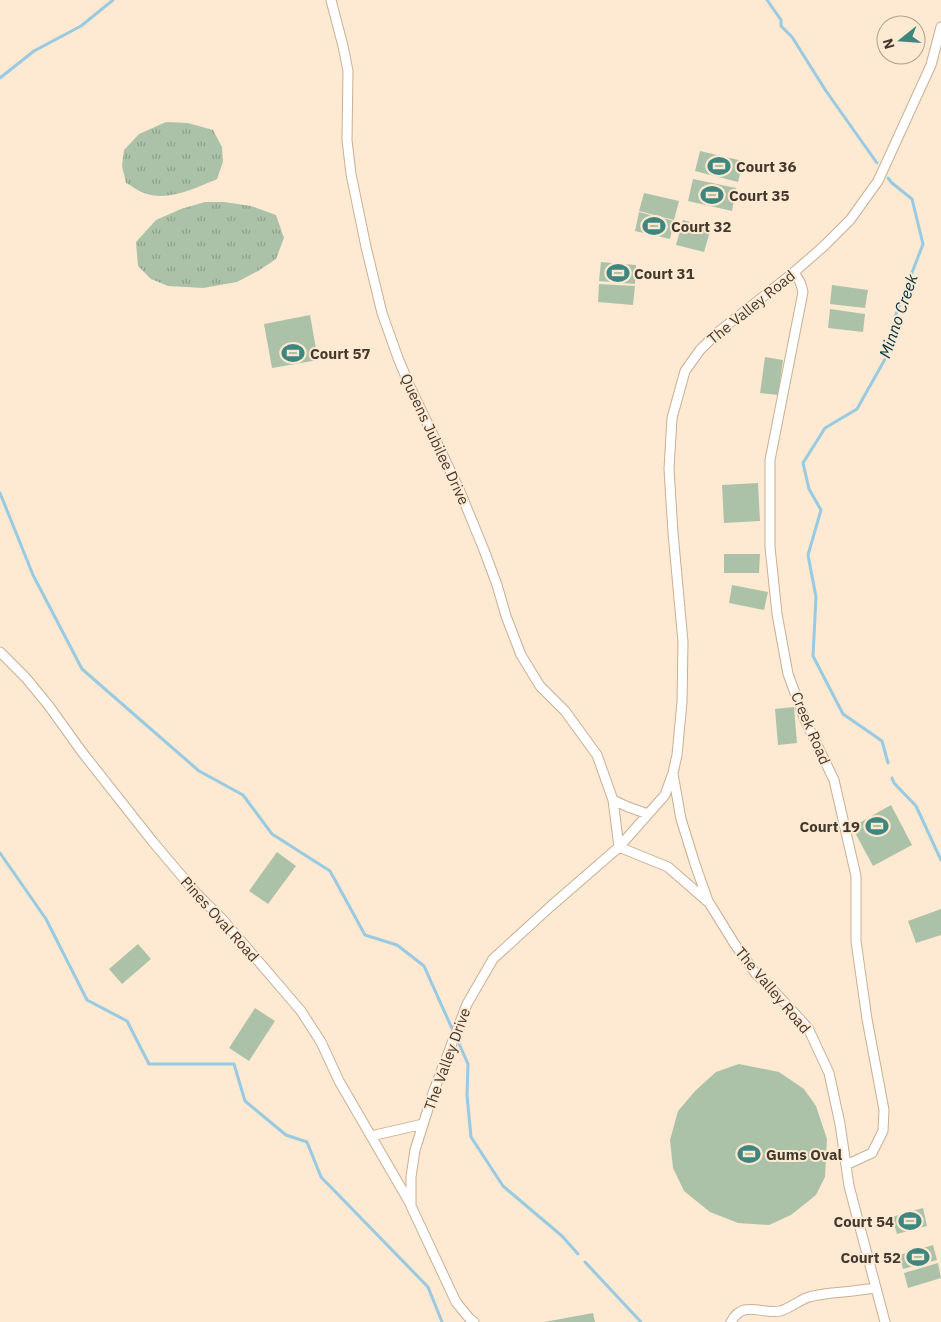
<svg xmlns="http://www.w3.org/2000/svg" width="941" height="1322" font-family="'IBM Plex Sans',sans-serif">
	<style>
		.grass { fill: url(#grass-tufts) }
		.garden { fill: #acc2a8 }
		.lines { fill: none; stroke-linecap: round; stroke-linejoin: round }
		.stream { stroke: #98cae1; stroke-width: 3 }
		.street-casing { stroke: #c9af95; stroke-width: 11 }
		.street { stroke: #fff; stroke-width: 9 }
		.labels { text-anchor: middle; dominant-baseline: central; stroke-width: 4; stroke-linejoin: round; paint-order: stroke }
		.poi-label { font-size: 15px; font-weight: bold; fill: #42382d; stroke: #fee9d2; text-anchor: start }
		.street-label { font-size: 15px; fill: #42382d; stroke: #fee9d2 }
		.water-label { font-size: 16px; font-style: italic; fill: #023141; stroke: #fee9d2 }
	</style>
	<defs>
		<pattern id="grass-tufts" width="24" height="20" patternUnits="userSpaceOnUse" patternTransform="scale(1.25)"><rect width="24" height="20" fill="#acc2a8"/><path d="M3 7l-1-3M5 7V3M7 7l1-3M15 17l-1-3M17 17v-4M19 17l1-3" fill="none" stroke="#8e9f89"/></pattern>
	</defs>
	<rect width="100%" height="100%" fill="#fee9d2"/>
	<path class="grass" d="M 166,122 L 188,123 L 213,130 L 222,147 L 223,162 L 217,179 C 196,188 167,202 144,193 C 138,191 132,186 126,183 L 122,166 L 124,150 L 139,134 Z
		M 205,202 L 224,202 L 251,206 L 276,215 L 284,238 L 276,259 L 258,271 L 237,282 L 203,288 L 168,286 L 151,279 L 138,266 L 136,242 L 156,220 L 181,209 Z"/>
	<path class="garden" d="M 700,151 L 743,161 L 738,182 L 695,171 Z
		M 693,179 L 736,188 L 732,211 L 688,201 Z
		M 644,193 L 679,201 L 674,220 L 639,211 Z
		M 639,212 L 674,221 L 670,239 L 635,231 Z
		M 683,220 L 711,228 L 704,252 L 676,245 Z
		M 601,262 L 636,265 L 635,284 L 599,281 Z
		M 599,284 L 635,286 L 633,305 L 598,302 Z
		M 832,285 L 868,290 L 865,308 L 830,304 Z
		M 830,309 L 865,314 L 863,332 L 828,328 Z
		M 310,315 L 318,360 L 272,368 L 264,324 Z
		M 765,357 L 783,360 L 778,395 L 760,393 Z
		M 758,483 L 760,521 L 724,523 L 722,485 Z
		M 724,554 L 760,554 L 759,573 L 724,573 Z
		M 732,585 L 768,592 L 764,610 L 729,603 Z
		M 794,707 L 797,743 L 778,745 L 775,709 Z
		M 891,805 L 912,845 L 873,866 L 852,827 Z
		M 277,852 L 296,866 L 268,904 L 249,891 Z
		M 941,909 L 941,935 L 916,943 L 908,921 Z
		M 138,944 L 151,959 L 122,984 L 109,969 Z
		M 255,1008 L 275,1021 L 249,1061 L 229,1048 Z
		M 739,1064 L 779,1072 L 804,1089 L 816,1106 L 827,1139 L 825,1177 L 816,1195 L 791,1215 L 769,1225 L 738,1223 L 710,1212 L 684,1191 L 673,1168 L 670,1140 L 678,1111 L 696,1090 L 716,1072 Z
		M 923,1208 L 927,1226 L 897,1234 L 892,1217 Z
		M 933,1245 L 937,1260 L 903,1269 L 899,1255 Z
		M 938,1263 L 941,1278 L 908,1288 L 904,1273 Z
		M 593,1313 L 595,1322 L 544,1322 Z"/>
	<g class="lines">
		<path class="stream" d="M 767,0 L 781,20 L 781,26 L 792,37 L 826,91 L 877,163
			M 0,78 L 34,51 L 81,26 L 113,0
			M 0,493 L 33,575 L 82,669 L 199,771 L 243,795 L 272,834 L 330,871 L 365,935 L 397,945 L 424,966 L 454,1033
			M 888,763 L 882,741 L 843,714 L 813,656 L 816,597 L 808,555 L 821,510 L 809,489 L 803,463 L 825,428 L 857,409 L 889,352 L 895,317 L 923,244 L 912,199 L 892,183 L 888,178
			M 892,778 L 894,783 L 916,806 L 941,860
			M 0,853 L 46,919 L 87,1000 L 127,1021 L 149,1064 L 234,1064 L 245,1101 L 286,1135 L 307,1142 L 321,1177 L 428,1287 L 442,1322
			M 457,1039 L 468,1064 L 467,1095 L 471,1137 L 503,1186 L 562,1236 L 578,1254
			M 585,1262 L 641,1322"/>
		<defs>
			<path id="street" d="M 331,0 L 343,46 L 348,71 L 347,140 L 351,174 L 366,247 L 382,313 L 398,358 L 411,389 L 459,489 L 484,550 L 497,585 L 506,616 L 521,655 L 540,686 L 565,711 L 597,755 L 613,800 L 619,847
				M 793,273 C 800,279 801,284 803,292 L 770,460 L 770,547 L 777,614 L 788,674 L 805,720 L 834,780 L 856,876 L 856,941 L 867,1019 L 884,1110 L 883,1131 L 872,1153 L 846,1165
				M 0,652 L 26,678 L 49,706 L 82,752 L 153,842 L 197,894 L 223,920 L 301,1011 L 321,1042 L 339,1081 L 411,1205
				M 673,774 L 681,819 L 695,864 L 708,901 L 734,943 L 756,974 L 774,991 L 808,1028 L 829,1073 L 840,1124 L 849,1186 L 885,1322
				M 613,800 L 628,807 L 648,814
				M 619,847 L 668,867 L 707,901
				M 371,1136 L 423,1124
				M 474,1322 L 469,1318 L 456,1302 L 411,1206 L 411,1177 L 415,1150 L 433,1093 L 467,1004 L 493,959 L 551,906 L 619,847 L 665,795 L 673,773 L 677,755 L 682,702 L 683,642 L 673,533 L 669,469 L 672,418 L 685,371 L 700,350 L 717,333 L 793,273 L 824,246 L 850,220 L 878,181 L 931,65 L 941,27
				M 731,1322 C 743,1299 762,1315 780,1311 C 791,1308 799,1300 809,1297 C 816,1295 824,1294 832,1293 C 846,1292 861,1290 875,1288"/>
		</defs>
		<use href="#street" class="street-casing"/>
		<use href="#street" class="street"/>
	</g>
	<defs>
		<symbol id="stadium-bare" viewBox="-9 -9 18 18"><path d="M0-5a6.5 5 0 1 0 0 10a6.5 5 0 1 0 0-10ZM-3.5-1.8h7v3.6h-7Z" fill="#3f867f" stroke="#fee9d2" stroke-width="2.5" paint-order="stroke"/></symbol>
	</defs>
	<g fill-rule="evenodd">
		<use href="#stadium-bare" x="703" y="150" width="32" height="32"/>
		<use href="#stadium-bare" x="696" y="179" width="32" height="32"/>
		<use href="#stadium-bare" x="638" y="210" width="32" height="32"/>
		<use href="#stadium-bare" x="602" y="257" width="32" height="32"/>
		<use href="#stadium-bare" x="277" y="337" width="32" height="32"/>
		<use href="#stadium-bare" x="861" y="810" width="32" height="32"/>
		<use href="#stadium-bare" x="733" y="1138" width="32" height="32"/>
		<use href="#stadium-bare" x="894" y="1205" width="32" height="32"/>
		<use href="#stadium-bare" x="902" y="1241" width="32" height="32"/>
	</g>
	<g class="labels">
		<g class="poi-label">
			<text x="736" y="166">Court 36</text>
			<text x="729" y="195">Court 35</text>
			<text x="671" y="226">Court 32</text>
			<text x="634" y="273">Court 31</text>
			<text x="310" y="353">Court 57</text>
			<text x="860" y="826" text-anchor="end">Court 19</text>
			<text x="766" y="1154">Gums Oval</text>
			<text x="894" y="1221" text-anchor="end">Court 54</text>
			<text x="901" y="1257" text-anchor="end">Court 52</text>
		</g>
		<g class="street-label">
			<text transform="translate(751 307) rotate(-39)">The Valley Road</text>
			<text transform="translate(435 439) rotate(65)">Queens Jubilee Drive</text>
			<text transform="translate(811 728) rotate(67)">Creek Road</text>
			<text transform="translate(220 919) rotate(48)">Pines Oval Road</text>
			<text transform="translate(773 990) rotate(50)">The Valley Road</text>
			<text transform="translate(447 1059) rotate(-70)">The Valley Drive</text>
		</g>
		<g class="water-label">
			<text transform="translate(898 316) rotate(-71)">Minno Creek</text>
		</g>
	</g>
	<g transform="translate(901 40) rotate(253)"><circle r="24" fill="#fee9d2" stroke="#b3a290"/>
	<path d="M0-4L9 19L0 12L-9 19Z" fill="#3f867f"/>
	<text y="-8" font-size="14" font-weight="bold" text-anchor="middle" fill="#42382d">N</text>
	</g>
</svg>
